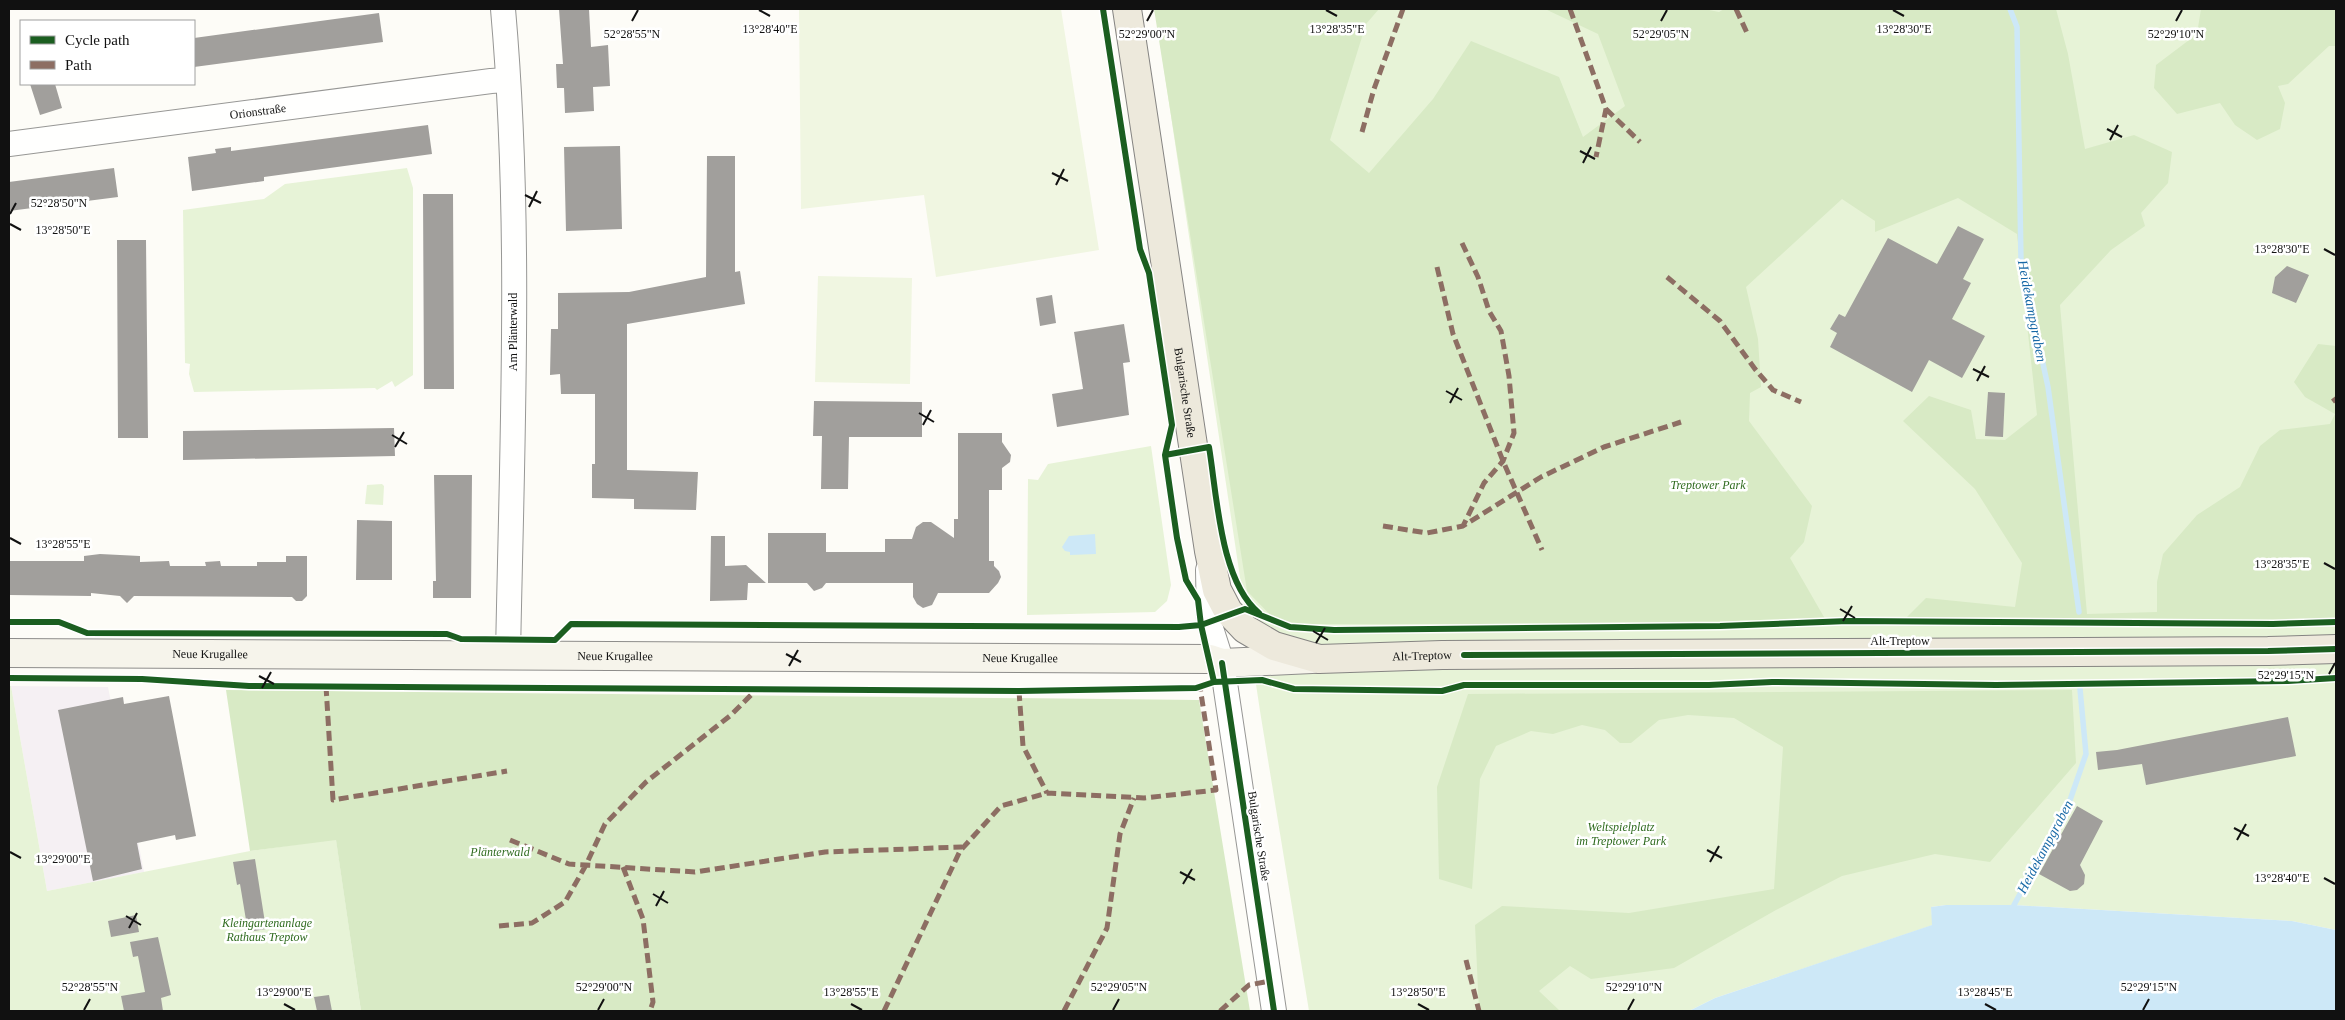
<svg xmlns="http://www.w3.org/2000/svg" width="2345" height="1020" font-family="'Times New Roman',serif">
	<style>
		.industrial { fill: #f5f0f3 }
		.green { fill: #e7f3d7 }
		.forest { fill: #d8eac5 }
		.pitch { fill: #f0f6e1 }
		.water { fill: #cde8f7 }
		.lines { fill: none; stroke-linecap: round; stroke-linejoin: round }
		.stream { stroke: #cde8f7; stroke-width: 5.5 }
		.building { fill: #a19f9c }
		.street-casing { stroke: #979795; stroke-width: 26 }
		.secondary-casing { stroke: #8e8d8b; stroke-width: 30 }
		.primary-casing { stroke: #858482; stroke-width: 30 }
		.street { stroke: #fffffe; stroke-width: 24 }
		.secondary { stroke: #f6f4eb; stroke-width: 28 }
		.primary { stroke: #ede9dc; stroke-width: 28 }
		.quiet { stroke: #8d6e63; stroke-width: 5; stroke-dasharray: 10 5; stroke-linecap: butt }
		.cycleway-casing { stroke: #fff; stroke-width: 9 }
		.cycleway { stroke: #1b5e20; stroke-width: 6 }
		.ticks { fill: none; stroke: #111; stroke-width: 2 }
		.labels { text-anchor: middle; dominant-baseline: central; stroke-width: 5; stroke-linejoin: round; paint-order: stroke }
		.street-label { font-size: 12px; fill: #111; stroke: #fff }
		.park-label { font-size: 12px; font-style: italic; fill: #2f6b1f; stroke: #fff }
		.water-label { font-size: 14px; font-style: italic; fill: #1768a6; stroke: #fff }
		.ticks-label { font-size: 12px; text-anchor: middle; fill: #111; stroke: #fff; stroke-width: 5; stroke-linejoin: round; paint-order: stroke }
	</style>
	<rect width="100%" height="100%" fill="#fdfcf7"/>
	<path class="industrial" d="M 11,686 L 108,687 L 144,872 L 47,891 Z"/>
	<path class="green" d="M 1155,9 L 2336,9 L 2336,930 L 2292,921 L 2014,905 L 1946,905 L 1931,907 L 1933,925 L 1715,998 L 1689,1011 L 1309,1011 L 1260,711 Z
		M 407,168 L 413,188 L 413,375 L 395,387 L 392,381 L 377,390 L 375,388 L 194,392 L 189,374 L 190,364 L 185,363 L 183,210 L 264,199 L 285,184 Z
		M 1151,446 L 1171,585 L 1167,601 L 1155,612 L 1027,615 L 1028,479 L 1038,480 L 1048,464 Z
		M 382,484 L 384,486 L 383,505 L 365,504 L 367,485 Z
		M 9,686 L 11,686 L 47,891 L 250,851 L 336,839 L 361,1011 L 9,1011 Z"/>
	<path class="forest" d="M 1154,9 L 1379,9 L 1366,24 L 1330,140 L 1369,173 L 1433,99 L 1471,41 L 1559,77 L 1583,137 L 1625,106 L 1598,34 L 1545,9 L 1704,9 L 1719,12 L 1724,9 L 2056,9 L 2068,54 L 2085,149 L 2134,135 L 2172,152 L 2168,183 L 2141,213 L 2145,226 L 2111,250 L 2060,305 L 2087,614 L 2157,612 L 2157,582 L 2163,554 L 2197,515 L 2240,487 L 2260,446 L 2280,430 L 2330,424 L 2335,414 L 2305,397 L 2294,382 L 2318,344 L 2336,346 L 2336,620 L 1899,625 L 1926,598 L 2015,607 L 2022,563 L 1975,489 L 1903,421 L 1929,396 L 1971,410 L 1976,439 L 2005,440 L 2037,415 L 2017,234 L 1958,198 L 1875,232 L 1875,221 L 1842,199 L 1746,287 L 1758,339 L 1761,387 L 1750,393 L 1749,421 L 1812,506 L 1804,542 L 1790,558 L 1828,624 L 1279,624 L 1247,591 Z
		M 2201,9 L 2336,9 L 2336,46 L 2329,46 L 2288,84 L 2278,86 L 2285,103 L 2280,129 L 2257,140 L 2235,125 L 2220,103 L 2177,114 L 2154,88 L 2156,65 L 2197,34 Z
		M 226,690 L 1199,700 L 1250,1011 L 361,1011 L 336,840 L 250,851 Z
		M 2072,690 L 2076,763 L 1990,862 L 1935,854 L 1842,876 L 1776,910 L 1674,968 L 1591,979 L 1570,966 L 1539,991 L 1560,1011 L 1479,1011 L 1475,925 L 1502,906 L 1629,913 L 1774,889 L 1783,747 L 1734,718 L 1688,715 L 1659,720 L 1631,743 L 1620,743 L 1605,730 L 1582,725 L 1553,734 L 1531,731 L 1496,746 L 1480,779 L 1472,889 L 1439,879 L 1437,787 L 1468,694 Z"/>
	<path class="pitch" d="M 799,9 L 1061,9 L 1099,250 L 936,277 L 924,195 L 801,209 Z
		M 818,276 L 912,278 L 910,384 L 815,382 Z"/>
	<path class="water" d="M 1095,534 L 1096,554 L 1070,555 L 1070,552 L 1065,551 L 1062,547 L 1069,536 Z
		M 1946,905 L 2014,905 L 2292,921 L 2336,930 L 2336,1011 L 1689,1011 L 1715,998 L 1932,925 L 1931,907 Z"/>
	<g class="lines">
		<path class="stream" d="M 2010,9 L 2017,27 L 2021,261 L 2048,387 L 2079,612
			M 2012,912 L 2014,905 L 2068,806 L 2086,754 L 2080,689"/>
	</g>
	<path class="building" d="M 559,9 L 589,9 L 591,47 L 608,45 L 610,86 L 593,87 L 594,111 L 565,113 L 564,88 L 557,88 L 556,64 L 563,64 Z
		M 379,13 L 383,42 L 194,67 L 194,38 Z
		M 30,84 L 55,84 L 62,108 L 40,115 Z
		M 428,125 L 432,154 L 264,177 L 264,181 L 192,191 L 188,157 L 216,153 L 215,149 L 231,147 L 231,151 Z
		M 620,146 L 622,229 L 566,231 L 564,147 Z
		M 707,156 L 735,156 L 735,272 L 740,271 L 745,304 L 627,324 L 627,470 L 698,472 L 696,510 L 634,509 L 634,499 L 592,498 L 592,464 L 595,464 L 595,394 L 561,394 L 560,374 L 550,375 L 551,329 L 558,329 L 558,293 L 629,292 L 706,277 Z
		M 114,168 L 118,197 L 9,211 L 9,182 Z
		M 423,194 L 453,194 L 454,389 L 424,389 Z
		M 1958,226 L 1984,239 L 1963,279 L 1971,283 L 1952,319 L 1985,336 L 1962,378 L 1929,360 L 1912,392 L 1830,347 L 1837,333 L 1830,329 L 1839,314 L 1845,317 L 1888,238 L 1937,264 Z
		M 117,240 L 146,240 L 148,438 L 118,438 Z
		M 2287,266 L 2309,275 L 2296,303 L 2272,293 L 2275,277 Z
		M 1052,295 L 1056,323 L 1040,326 L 1036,298 Z
		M 1124,324 L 1130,362 L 1123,363 L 1129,415 L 1057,427 L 1052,394 L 1083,389 L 1074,332 Z
		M 1988,392 L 2005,393 L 2003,437 L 1985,436 Z
		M 814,401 L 922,402 L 922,437 L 849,437 L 848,489 L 821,489 L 822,436 L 813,436 Z
		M 394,428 L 395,456 L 183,460 L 183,431 Z
		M 958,433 L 1002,433 L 1002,442 L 1011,455 L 1010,462 L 1002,468 L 1002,490 L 989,490 L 989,561 L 994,561 L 994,566 L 999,571 L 1001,577 L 998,583 L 989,593 L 938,593 L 932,605 L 923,608 L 917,604 L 913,597 L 913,583 L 826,583 L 822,588 L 814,591 L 807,583 L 768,583 L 768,533 L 826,533 L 826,552 L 885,552 L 885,539 L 912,539 L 916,527 L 923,522 L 931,522 L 954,538 L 954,519 L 958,519 Z
		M 434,475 L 472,475 L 471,598 L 433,598 L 433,581 L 436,581 Z
		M 357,520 L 392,521 L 392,580 L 356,580 Z
		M 711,536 L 725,536 L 725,566 L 746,565 L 766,583 L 748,583 L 747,600 L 710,601 Z
		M 100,554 L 140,556 L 140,562 L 169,561 L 170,566 L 206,566 L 205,562 L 220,561 L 221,566 L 257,566 L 257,562 L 286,562 L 286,556 L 307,556 L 307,596 L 302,601 L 296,601 L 292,597 L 134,596 L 127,603 L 120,596 L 91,593 L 91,596 L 9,595 L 9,561 L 84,561 L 84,556 Z
		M 169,696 L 196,836 L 176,840 L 175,835 L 137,843 L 142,869 L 93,881 L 58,710 L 123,697 L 124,704 Z
		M 2288,717 L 2296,756 L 2146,785 L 2142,764 L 2098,770 L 2096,752 L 2117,750 Z
		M 2077,806 L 2103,821 L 2080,865 L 2085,875 L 2084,884 L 2077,890 L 2070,891 L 2039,874 Z
		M 255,859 L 266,929 L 248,932 L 240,884 L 237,885 L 233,862 Z
		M 136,915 L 139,932 L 111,937 L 108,921 Z
		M 158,937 L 171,995 L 161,998 L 163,1011 L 124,1011 L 121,996 L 145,992 L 138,956 L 133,957 L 130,942 Z
		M 329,995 L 332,1011 L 317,1011 L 314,997 Z"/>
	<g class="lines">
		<defs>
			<g id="street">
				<path d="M 503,9 C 522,223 512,441 508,655"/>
				<path id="s1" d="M 9,144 L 491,81 L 507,80"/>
				<path d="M 1208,570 L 1209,622 L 1222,663 L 1274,1011"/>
			</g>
			<g id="secondary">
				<path id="s2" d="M 9,653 L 1210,659 L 1222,663 L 1312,659"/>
			</g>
			<g id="primary">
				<path id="s3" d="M 1127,9 L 1209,551 L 1217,590 L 1228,611 L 1245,629 L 1274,646 L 1319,659 L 1442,655 L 2268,651 L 2336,649"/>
			</g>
		</defs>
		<use href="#street" class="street-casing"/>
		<use href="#secondary" class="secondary-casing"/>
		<use href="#primary" class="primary-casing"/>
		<use href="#street" class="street"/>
		<use href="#secondary" class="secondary"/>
		<use href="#primary" class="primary"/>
		<path class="quiet" d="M 1570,9 L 1606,109 L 1596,157
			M 1736,9 L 1748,35
			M 1606,109 L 1640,142
			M 1362,132 L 1374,89 L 1403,9
			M 1462,243 L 1478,277 L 1489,311 L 1501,331 L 1509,376 L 1514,433 L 1503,461 L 1484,483 L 1463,526
			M 1437,267 L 1453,334 L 1503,461 L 1542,550
			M 1667,277 L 1720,321 L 1755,369 L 1773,390 L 1801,402
			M 2333,398 L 2336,402
			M 1383,526 L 1427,533 L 1463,526 L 1541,477 L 1604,447 L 1681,422
			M 326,686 L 333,800 L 507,771
			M 1019,691 L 1023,746 L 1047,793
			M 510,840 L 569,864 L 695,872 L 825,852 L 962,847
			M 623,867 L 643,919 L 653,1002 L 650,1011
			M 499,926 L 532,923 L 565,902 L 586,865 L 605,824 L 646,782 L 731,715 L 757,689
			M 1466,960 L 1479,1011
			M 884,1011 L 960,851 L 1001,806 L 1047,793 L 1144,798 L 1216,790 L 1200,687
			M 1064,1011 L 1107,928 L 1120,834 L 1134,798
			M 1220,1011 L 1249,985 L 1270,981"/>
		<defs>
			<path id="cycleway" d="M 1103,9 L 1140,249 L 1149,273 L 1172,425 L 1165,455 L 1177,538 L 1186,580 L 1198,600 L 1201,625 L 1214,682
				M 1165,455 L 1209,447 C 1217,495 1220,581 1259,613
				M 9,622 L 59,622 L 87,633 L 447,634 L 461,639 L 555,640 L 571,624 L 1179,627 L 1201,625 L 1245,609 L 1290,627 L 1334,630 L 1720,626 L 1848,621 L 2273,624 L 2336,622
				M 1464,655 L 2268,651 L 2336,649
				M 1222,663 L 1274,1011
				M 9,678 L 142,679 L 249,686 L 1019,691 L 1196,688 L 1214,682 L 1262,680 L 1294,689 L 1442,691 L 1464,685 L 1709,685 L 1772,682 L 1996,685 L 2288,681 L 2336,678"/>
		</defs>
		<use href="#cycleway" class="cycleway-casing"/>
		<use href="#cycleway" class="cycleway"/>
	</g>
	<path class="ticks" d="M 759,10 L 770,16M 1326,10 L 1337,16M 1893,10 L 1904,16M 632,21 L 638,10M 1147,21 L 1153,10M 1661,21 L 1667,10M 2176,21 L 2182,10M 2107,129 L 2122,137M 2110,140 L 2118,125M 1580,151 L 1595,159M 1583,163 L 1591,147M 1052,173 L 1068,181M 1056,185 L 1064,169M 525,195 L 541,203M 529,207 L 537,191M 10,214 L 16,203M 10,224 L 21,230M 2324,249 L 2335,255M 1973,369 L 1989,377M 1977,381 L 1985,366M 1446,391 L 1462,400M 1450,403 L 1458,388M 919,413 L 934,422M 923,425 L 931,410M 392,435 L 407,444M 395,447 L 404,432M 10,538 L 21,544M 2324,563 L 2335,569M 1840,609 L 1855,618M 1843,621 L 1852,606M 1313,631 L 1328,640M 1316,643 L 1325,628M 786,654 L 801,662M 789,666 L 798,650M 2329,674 L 2335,663M 259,676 L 274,684M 262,688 L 271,672M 2234,828 L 2249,836M 2237,840 L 2246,824M 1707,850 L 1722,858M 10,852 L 21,858M 1710,862 L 1719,846M 1180,872 L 1195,880M 2324,878 L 2335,884M 1183,884 L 1192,869M 653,894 L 668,903M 656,906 L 664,891M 126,916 L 141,925M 129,928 L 137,913M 284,1004 L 295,1010M 851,1004 L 862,1010M 1418,1004 L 1429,1010M 1985,1004 L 1996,1010M 84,1010 L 90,999M 598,1010 L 604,999M 1113,1010 L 1119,999M 1628,1010 L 1634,999M 2143,1010 L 2149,999"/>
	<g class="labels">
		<g class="street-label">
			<text stroke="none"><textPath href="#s1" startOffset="251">Orionstraße</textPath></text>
			<text transform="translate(513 332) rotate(-90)">Am Plänterwald</text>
			<text stroke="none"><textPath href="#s3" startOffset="388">Bulgarische Straße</textPath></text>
			<text x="1900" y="641">Alt-Treptow</text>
			<text stroke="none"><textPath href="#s2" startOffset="201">Neue Krugallee</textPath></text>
			<text stroke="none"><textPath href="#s2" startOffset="606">Neue Krugallee</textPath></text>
			<text stroke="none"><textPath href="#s3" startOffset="820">Alt-Treptow</textPath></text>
			<text stroke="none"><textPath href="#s2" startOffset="1011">Neue Krugallee</textPath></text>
			<text transform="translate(1259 836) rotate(81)">Bulgarische Straße</text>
		</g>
		<g class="park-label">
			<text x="1708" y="485">Treptower Park</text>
			<text x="1621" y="827">Weltspielplatz<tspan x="1621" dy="14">im Treptower Park</tspan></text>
			<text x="500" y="852">Plänterwald</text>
			<text x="267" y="923">Kleingartenanlage<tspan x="267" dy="14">Rathaus Treptow</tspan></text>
		</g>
		<g class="water-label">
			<text transform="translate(2032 311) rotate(79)">Heidekampgraben</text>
			<text transform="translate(2045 847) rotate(-62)">Heidekampgraben</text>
		</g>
	</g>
	<g class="ticks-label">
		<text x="770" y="33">13°28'40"E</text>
		<text x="1337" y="33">13°28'35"E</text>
		<text x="1904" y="33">13°28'30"E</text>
		<text x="632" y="38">52°28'55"N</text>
		<text x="1147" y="38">52°29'00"N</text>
		<text x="1661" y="38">52°29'05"N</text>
		<text x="2176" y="38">52°29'10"N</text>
		<text x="59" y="207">52°28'50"N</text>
		<text x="63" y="234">13°28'50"E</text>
		<text x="2282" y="253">13°28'30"E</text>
		<text x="63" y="548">13°28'55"E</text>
		<text x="2282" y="568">13°28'35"E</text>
		<text x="2286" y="679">52°29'15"N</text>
		<text x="63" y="863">13°29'00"E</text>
		<text x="2282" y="882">13°28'40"E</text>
		<text x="90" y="991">52°28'55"N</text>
		<text x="604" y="991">52°29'00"N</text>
		<text x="1119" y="991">52°29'05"N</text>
		<text x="1634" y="991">52°29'10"N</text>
		<text x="2149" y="991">52°29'15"N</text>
		<text x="284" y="996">13°29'00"E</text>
		<text x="851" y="996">13°28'55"E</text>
		<text x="1418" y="996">13°28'50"E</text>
		<text x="1985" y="996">13°28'45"E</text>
	</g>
	<rect width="2345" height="1020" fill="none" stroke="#111111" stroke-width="20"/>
	<rect x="20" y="20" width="175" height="65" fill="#ffffff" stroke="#a0a0a0"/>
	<rect x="30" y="36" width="25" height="8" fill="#1b5e20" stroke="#a0a0a0"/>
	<text x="65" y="45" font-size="15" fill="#111111">Cycle path</text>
	<rect x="30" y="61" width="25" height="8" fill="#8d6e63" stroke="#a0a0a0"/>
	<text x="65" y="70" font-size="15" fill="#111111">Path</text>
</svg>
